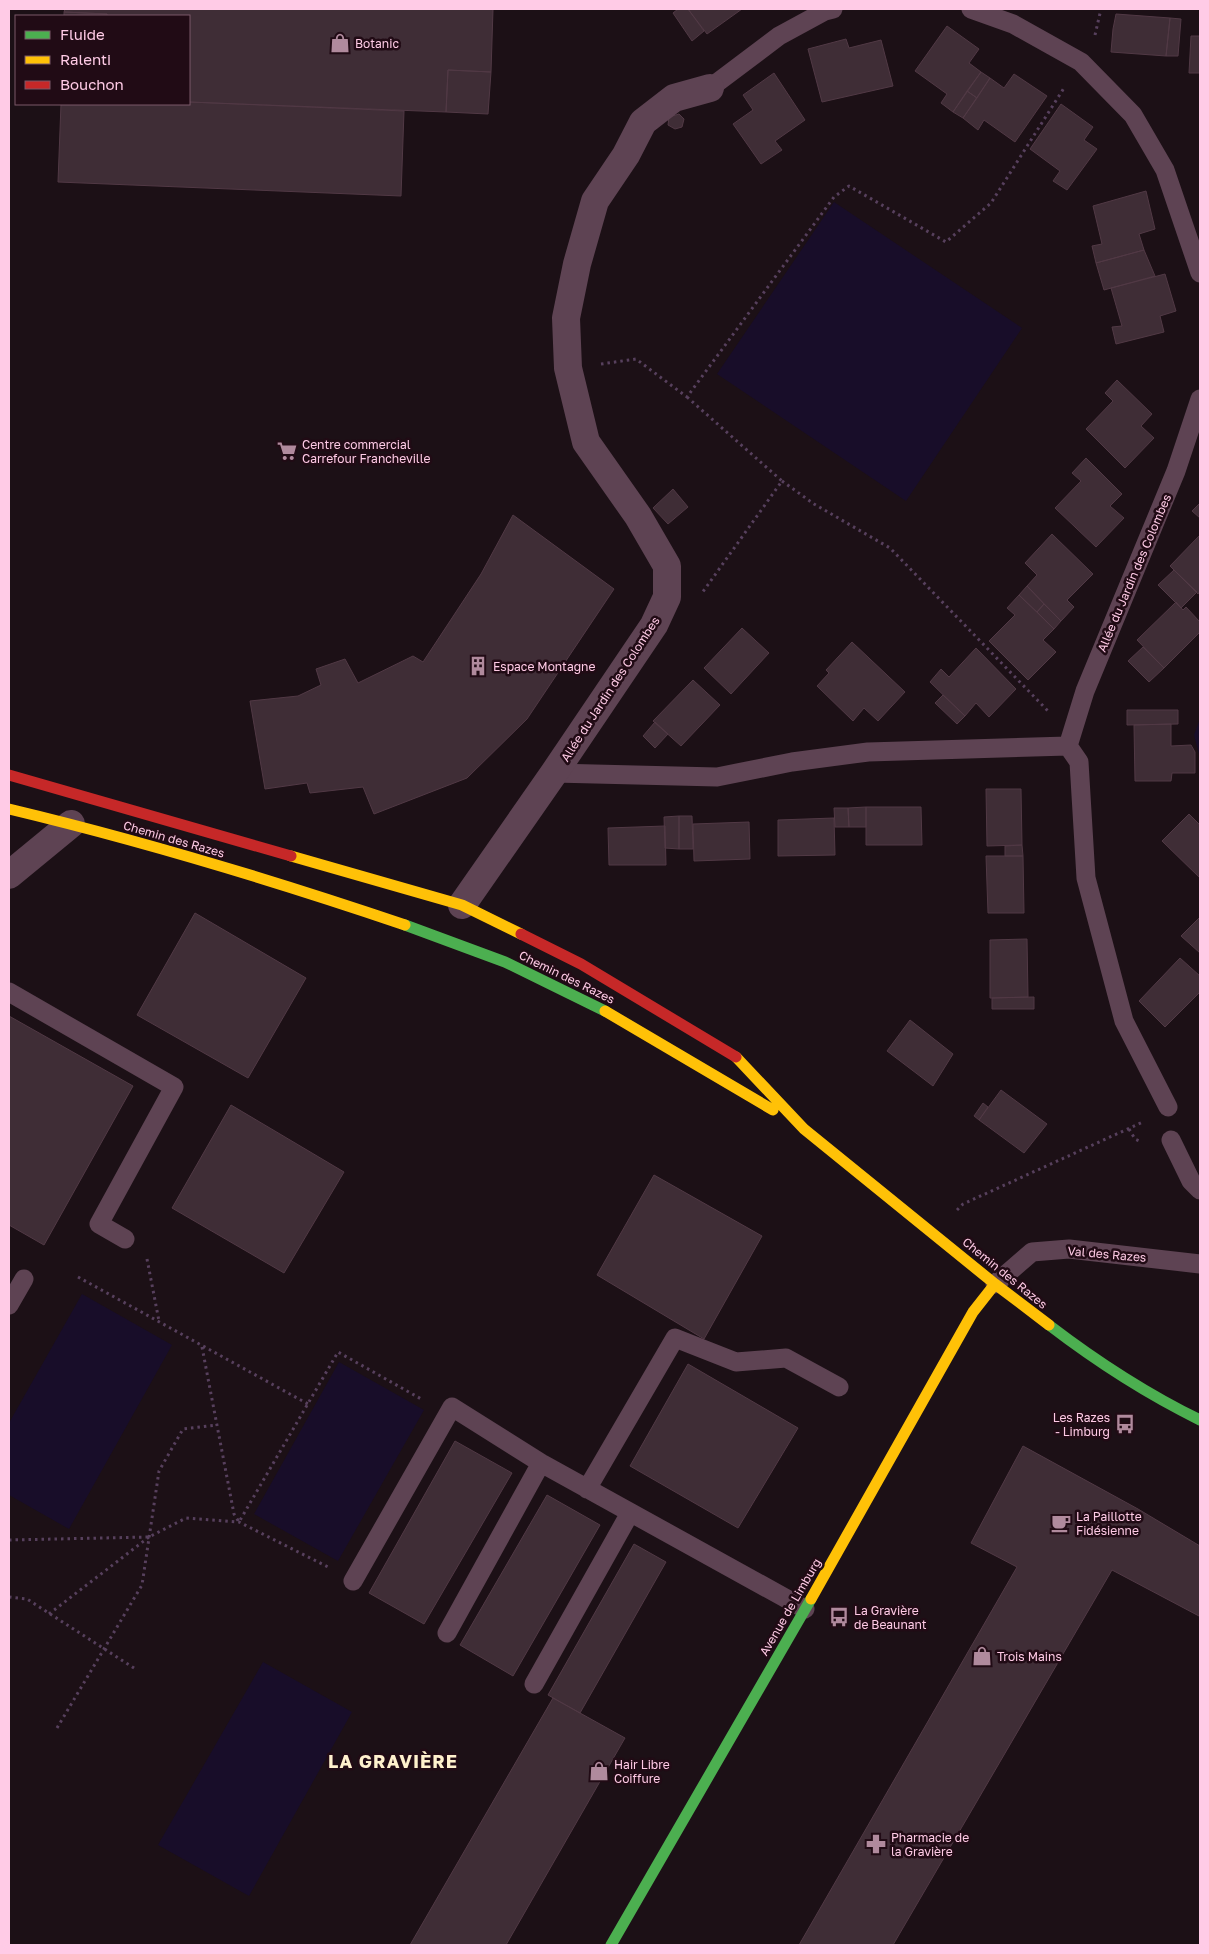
<svg xmlns="http://www.w3.org/2000/svg" width="1209" height="1954" font-family="'Golos Text',sans-serif">
	<style>
		.green { fill: #180d29 }
		.building { fill: #3f2d36; stroke: #513945 }
		.lines { fill: none; stroke-linecap: round; stroke-linejoin: round }
		.path { stroke: #57405d; stroke-width: 3; stroke-dasharray: 2.5 4; stroke-linecap: butt }
		.lane { stroke: #5e4353; stroke-width: 19 }
		.street { stroke: #5e4353; stroke-width: 28 }
		.fast { stroke: #4caf50; stroke-width: 11 }
		.slow { stroke: #ffc107; stroke-width: 11 }
		.jam { stroke: #c62828; stroke-width: 11 }
		.labels { text-anchor: middle; dominant-baseline: central; stroke-width: 5; stroke-linejoin: round; paint-order: stroke }
		.poi-label { font-size: 12px; fill: #ffcbe6; stroke: #210b15; text-anchor: start }
		.street-label { font-size: 12px; fill: #ffcbe6; stroke: #210b15 }
		.district-label { font-size: 18px; font-weight: bold; letter-spacing: 1px; fill: #fff1cd; stroke: #210b15 }
	</style>
	<rect width="100%" height="100%" fill="#1c1016"/>
	<path class="green" d="M 834,202 L 1022,328 L 906,501 L 717,374 Z
		M 1200,719 L 1200,758 L 1194,735 Z
		M 82,1294 L 172,1345 L 69,1529 L 9,1495 L 9,1423 Z
		M 339,1362 L 424,1410 L 338,1561 L 254,1514 Z
		M 263,1662 L 352,1712 L 249,1896 L 158,1845 Z"/>
	<path class="building" d="M 65,9 L 493,9 L 491,72 L 448,70 L 446,112 L 189,102 L 189,16 L 107,16 L 107,14 L 64,12 Z
		M 678,9 L 688,9 L 704,31 L 692,41 L 673,13 Z
		M 688,9 L 742,9 L 707,34 Z
		M 64,12 L 107,14 L 107,16 L 64,16 Z
		M 1116,14 L 1170,18 L 1166,56 L 1111,52 L 1113,29 Z
		M 1170,18 L 1181,19 L 1178,56 L 1166,56 Z
		M 947,26 L 979,49 L 969,63 L 981,72 L 953,112 L 941,103 L 947,94 L 915,71 Z
		M 1191,36 L 1200,36 L 1200,73 L 1189,73 Z
		M 846,39 L 849,48 L 881,40 L 893,86 L 822,102 L 808,49 Z
		M 448,70 L 491,72 L 488,114 L 446,112 Z
		M 981,72 L 990,78 L 977,98 L 967,91 Z
		M 774,73 L 805,120 L 775,141 L 782,150 L 761,164 L 733,124 L 753,110 L 743,95 Z
		M 1014,74 L 1047,96 L 1015,142 L 984,120 L 978,130 L 963,118 L 990,78 L 1004,88 Z
		M 967,91 L 977,98 L 963,118 L 953,112 Z
		M 189,102 L 404,111 L 401,196 L 58,182 L 61,104 L 189,104 Z
		M 1061,104 L 1093,127 L 1084,140 L 1097,149 L 1067,190 L 1053,181 L 1060,171 L 1030,149 Z
		M 679,114 L 684,119 L 682,127 L 675,129 L 668,125 L 669,117 Z
		M 1146,191 L 1155,229 L 1139,234 L 1144,250 L 1096,263 L 1092,246 L 1102,244 L 1093,206 Z
		M 1144,250 L 1155,276 L 1104,290 L 1096,263 Z
		M 1165,274 L 1176,311 L 1160,316 L 1164,332 L 1116,344 L 1112,327 L 1122,326 L 1111,288 Z
		M 1117,380 L 1152,414 L 1141,426 L 1154,438 L 1125,468 L 1086,429 L 1113,401 L 1105,393 Z
		M 1086,458 L 1122,494 L 1110,506 L 1124,518 L 1096,547 L 1055,508 L 1081,481 L 1072,473 Z
		M 673,489 L 688,507 L 668,524 L 653,508 Z
		M 1200,503 L 1200,518 L 1192,511 Z
		M 513,515 L 614,589 L 527,719 L 467,778 L 374,814 L 363,787 L 310,793 L 307,783 L 265,789 L 250,701 L 298,696 L 321,685 L 316,669 L 345,659 L 358,683 L 413,656 L 423,662 L 481,574 Z
		M 1052,534 L 1093,574 L 1067,600 L 1074,607 L 1061,621 L 1027,586 L 1037,575 L 1025,563 Z
		M 1200,535 L 1200,591 L 1198,594 L 1170,566 Z
		M 1174,570 L 1197,592 L 1181,608 L 1158,585 Z
		M 1027,586 L 1044,604 L 1037,612 L 1019,595 Z
		M 1019,595 L 1054,629 L 1043,640 L 1056,652 L 1028,680 L 989,641 L 1015,615 L 1007,608 Z
		M 1176,602 L 1183,610 L 1186,607 L 1200,622 L 1200,632 L 1164,668 L 1137,640 Z
		M 1044,604 L 1061,621 L 1054,629 L 1037,612 Z
		M 742,628 L 769,653 L 731,694 L 704,668 Z
		M 852,642 L 905,692 L 878,721 L 864,708 L 853,721 L 817,686 L 829,673 L 826,670 Z
		M 1143,647 L 1164,668 L 1149,682 L 1128,661 Z
		M 976,648 L 1016,689 L 989,717 L 976,703 L 965,716 L 930,682 L 941,669 L 949,677 Z
		M 693,680 L 720,705 L 681,746 L 653,721 Z
		M 943,695 L 965,716 L 957,724 L 935,703 Z
		M 1127,710 L 1178,710 L 1178,724 L 1127,725 Z
		M 655,722 L 668,734 L 655,748 L 643,736 Z
		M 1171,724 L 1171,746 L 1191,745 L 1195,752 L 1195,773 L 1172,773 L 1171,781 L 1135,781 L 1134,725 Z
		M 986,789 L 1021,789 L 1022,845 L 987,846 Z
		M 866,807 L 921,807 L 922,845 L 866,845 Z
		M 866,807 L 866,827 L 849,827 L 848,808 Z
		M 834,808 L 848,808 L 849,827 L 835,827 Z
		M 1189,814 L 1200,825 L 1200,878 L 1162,841 Z
		M 679,816 L 679,849 L 665,848 L 664,817 Z
		M 679,816 L 692,816 L 693,849 L 679,849 Z
		M 834,818 L 835,855 L 778,856 L 778,820 Z
		M 749,822 L 750,859 L 694,861 L 693,824 Z
		M 665,826 L 666,865 L 609,865 L 608,828 Z
		M 1022,845 L 1023,856 L 1005,856 L 1005,846 Z
		M 986,856 L 1023,856 L 1024,913 L 988,913 Z
		M 195,913 L 306,978 L 248,1078 L 137,1015 Z
		M 1200,917 L 1200,953 L 1181,936 Z
		M 1027,939 L 1028,997 L 990,998 L 990,940 Z
		M 1180,958 L 1200,976 L 1200,992 L 1165,1027 L 1139,1001 Z
		M 1034,997 L 1034,1009 L 992,1009 L 992,998 Z
		M 9,1016 L 133,1086 L 44,1245 L 9,1225 Z
		M 910,1020 L 953,1054 L 933,1086 L 887,1051 Z
		M 1001,1090 L 1047,1124 L 1024,1153 L 979,1120 Z
		M 983,1103 L 988,1107 L 979,1120 L 974,1116 Z
		M 231,1105 L 344,1172 L 284,1273 L 172,1208 Z
		M 654,1175 L 762,1236 L 704,1339 L 597,1275 Z
		M 688,1364 L 798,1428 L 738,1528 L 630,1466 Z
		M 455,1441 L 512,1473 L 424,1624 L 369,1593 Z
		M 1023,1446 L 1138,1509 L 1200,1546 L 1200,1614 L 1199,1616 L 1112,1570 L 893,1945 L 799,1945 L 1017,1567 L 971,1543 Z
		M 547,1495 L 600,1525 L 513,1676 L 460,1645 Z
		M 634,1544 L 666,1562 L 580,1713 L 548,1695 Z
		M 553,1698 L 625,1738 L 506,1945 L 410,1945 Z"/>
	<g class="lines">
		<path class="path" d="M 1095,35 L 1101,9
			M 601,364 L 636,359 L 687,397 L 834,197 L 849,186 L 946,242 L 991,203 L 1064,88
			M 687,397 L 782,481 L 702,593
			M 782,481 L 814,504 L 890,548 L 1048,711
			M 1129,1129 L 1135,1139 L 1142,1142
			M 957,1210 L 963,1204 L 1143,1122
			M 147,1259 L 159,1321
			M 78,1277 L 308,1404
			M 202,1347 L 234,1514 L 239,1522 L 338,1352 L 423,1400
			M 9,1540 L 149,1537 L 186,1518 L 239,1522 L 328,1567
			M 9,1597 L 27,1599 L 137,1670
			M 49,1614 L 149,1537
			M 57,1728 L 142,1585 L 159,1471 L 183,1429 L 217,1425"/>
		<path class="lane" d="M 971,9 L 1013,24 L 1081,62 L 1133,115 L 1165,170 L 1200,273
			M 710,88 L 779,36 L 825,11 L 833,9
			M 554,773 L 717,777 L 792,762 L 868,752 L 1068,746
			M 9,992 L 174,1087 L 99,1224 L 125,1239
			M 1168,1107 L 1124,1021 L 1086,878 L 1079,762 L 1068,746 L 1085,691 L 1176,471 L 1200,399
			M 1171,1140 L 1191,1181 L 1200,1190
			M 995,1284 L 1032,1252 L 1069,1249 L 1200,1264
			M 9,1305 L 24,1279
			M 587,1489 L 675,1338 L 736,1362 L 786,1358 L 839,1387
			M 353,1581 L 452,1407 L 541,1463 L 805,1609
			M 447,1633 L 541,1463
			M 534,1684 L 630,1513"/>
		<path class="street" d="M 9,875 L 71,824
			M 462,905 L 554,773 L 654,625 L 667,597 L 667,566 L 638,516 L 586,442 L 568,368 L 566,318 L 577,264 L 595,201 L 626,155 L 643,122 L 674,98 L 710,88"/>
		<path class="fast" d="M 405,925 L 505,962 L 605,1011
			M 1049,1325 C 1096,1361 1147,1394 1200,1420
			M 611,1945 L 811,1599"/>
		<path class="slow" d="M 9,809 C 143,841 275,881 405,925
			M 291,856 L 462,905 L 521,934
			M 605,1011 L 773,1110
			M 736,1057 L 804,1129 L 995,1284 L 1049,1325
			M 811,1599 L 973,1312 L 995,1284"/>
		<path class="jam" d="M 9,775 L 291,856
			M 521,934 L 581,964 L 736,1057"/>
	</g>
	<defs>
		<symbol id="shop-bare" viewBox="-9 -9 18 18"><path d="M-5-2.5h2.3a2.7 3.5 0 0 1 5.4 0H5L5.5 6h-11ZM-1.5-2.5h3a1.5 2.3 0 0 0-3 0Z" fill="#b08a9d" stroke="#210b15" stroke-width="2.5" paint-order="stroke"/></symbol>
		<symbol id="supermarket-bare" viewBox="-9 -9 18 18"><path d="M-6-5.5h2.5l.6 2H6L4.5 2H-2.5L-4.4-4H-6ZM-1.5 3.2a1.3 1.3 0 1 0 .1 0ZM3 3.2a1.3 1.3 0 1 0 .1 0Z" fill="#b08a9d" stroke="#210b15" stroke-width="2.5" paint-order="stroke"/></symbol>
		<symbol id="building-bare" viewBox="-9 -9 18 18"><path d="M-4-6H4V6H1V3H-1V6H-4ZM-2.5-4.3h1.7v1.8h-1.7ZM.8-4.3h1.7v1.8H.8ZM-2.5-1h1.7V.8h-1.7ZM.8-1h1.7V.8H.8Z" fill="#b08a9d" stroke="#210b15" stroke-width="2.5" paint-order="stroke"/></symbol>
		<symbol id="bus-bare" viewBox="-9 -9 18 18"><path d="M-5-6H5V4H4V6H2V4H-2V6H-4V4H-5ZM-3.5-4V0h7V-4ZM-3.5 1.2v1.5H-2V1.2ZM2 1.2v1.5H3.5V1.2Z" fill="#b08a9d" stroke="#210b15" stroke-width="2.5" paint-order="stroke"/></symbol>
		<symbol id="cafe-bare" viewBox="-9 -9 18 18"><path d="M-5.5-4.5H6V0H3Q3 3.5 0 3.5H-2.5Q-5.5 3.5-5.5 0ZM3-3.2v2h1.7v-2ZM-6 4.5H4V6H-6Z" fill="#b08a9d" stroke="#210b15" stroke-width="2.5" paint-order="stroke"/></symbol>
		<symbol id="pharmacy-bare" viewBox="-9 -9 18 18"><path d="M-2-6h4v4h4v4h-4v4h-4v-4h-4v-4h4Z" fill="#b08a9d" stroke="#210b15" stroke-width="2.5" paint-order="stroke"/></symbol>
	</defs>
	<g fill-rule="evenodd">
		<use href="#shop-bare" x="326" y="29" width="28" height="28"/>
		<use href="#supermarket-bare" x="273" y="437" width="28" height="28"/>
		<use href="#building-bare" x="464" y="652" width="28" height="28"/>
		<use href="#bus-bare" x="1111" y="1410" width="28" height="28"/>
		<use href="#cafe-bare" x="1047" y="1509" width="28" height="28"/>
		<use href="#bus-bare" x="825" y="1603" width="28" height="28"/>
		<use href="#shop-bare" x="968" y="1642" width="28" height="28"/>
		<use href="#shop-bare" x="585" y="1757" width="28" height="28"/>
		<use href="#pharmacy-bare" x="862" y="1830" width="28" height="28"/>
	</g>
	<g class="labels">
		<g class="poi-label">
			<text x="355" y="43">Botanic</text>
			<text x="302" y="444">Centre commercial<tspan x="302" dy="14">Carrefour Francheville</tspan></text>
			<text x="493" y="666">Espace Montagne</text>
			<text x="1110" y="1417" text-anchor="end">Les Razes<tspan x="1110" dy="14">- Limburg</tspan></text>
			<text x="1076" y="1516">La Paillotte<tspan x="1076" dy="14">Fidésienne</tspan></text>
			<text x="854" y="1610">La Gravière<tspan x="854" dy="14">de Beaunant</tspan></text>
			<text x="997" y="1656">Trois Mains</text>
			<text x="614" y="1764">Hair Libre<tspan x="614" dy="14">Coiffure</tspan></text>
			<text x="891" y="1837">Pharmacie de<tspan x="891" dy="14">la Gravière</tspan></text>
		</g>
		<g class="street-label">
			<text transform="translate(1134 573) rotate(-67)">Allée du Jardin des Colombes</text>
			<text transform="translate(610 689) rotate(-57)">Allée du Jardin des Colombes</text>
			<text transform="translate(174 839) rotate(16)">Chemin des Razes</text>
			<text transform="translate(567 977) rotate(26)">Chemin des Razes</text>
			<text transform="translate(1107 1254) rotate(5)">Val des Razes</text>
			<text transform="translate(1005 1273) rotate(39)">Chemin des Razes</text>
			<text transform="translate(790 1607) rotate(-60)">Avenue de Limburg</text>
		</g>
		<g class="district-label">
			<text x="393" y="1761">LA GRAVIÈRE</text>
		</g>
	</g>
	<rect width="1209" height="1954" fill="none" stroke="#ffcbe6" stroke-width="20"/>
	<rect x="15" y="15" width="175" height="90" fill="#210b15" stroke="#7a5869"/>
	<rect x="25" y="31" width="25" height="8" fill="#4caf50" stroke="#7a5869"/>
	<text x="60" y="40" font-size="15" fill="#ffcbe6">Fluide</text>
	<rect x="25" y="56" width="25" height="8" fill="#ffc107" stroke="#7a5869"/>
	<text x="60" y="65" font-size="15" fill="#ffcbe6">Ralenti</text>
	<rect x="25" y="81" width="25" height="8" fill="#c62828" stroke="#7a5869"/>
	<text x="60" y="90" font-size="15" fill="#ffcbe6">Bouchon</text>
</svg>
